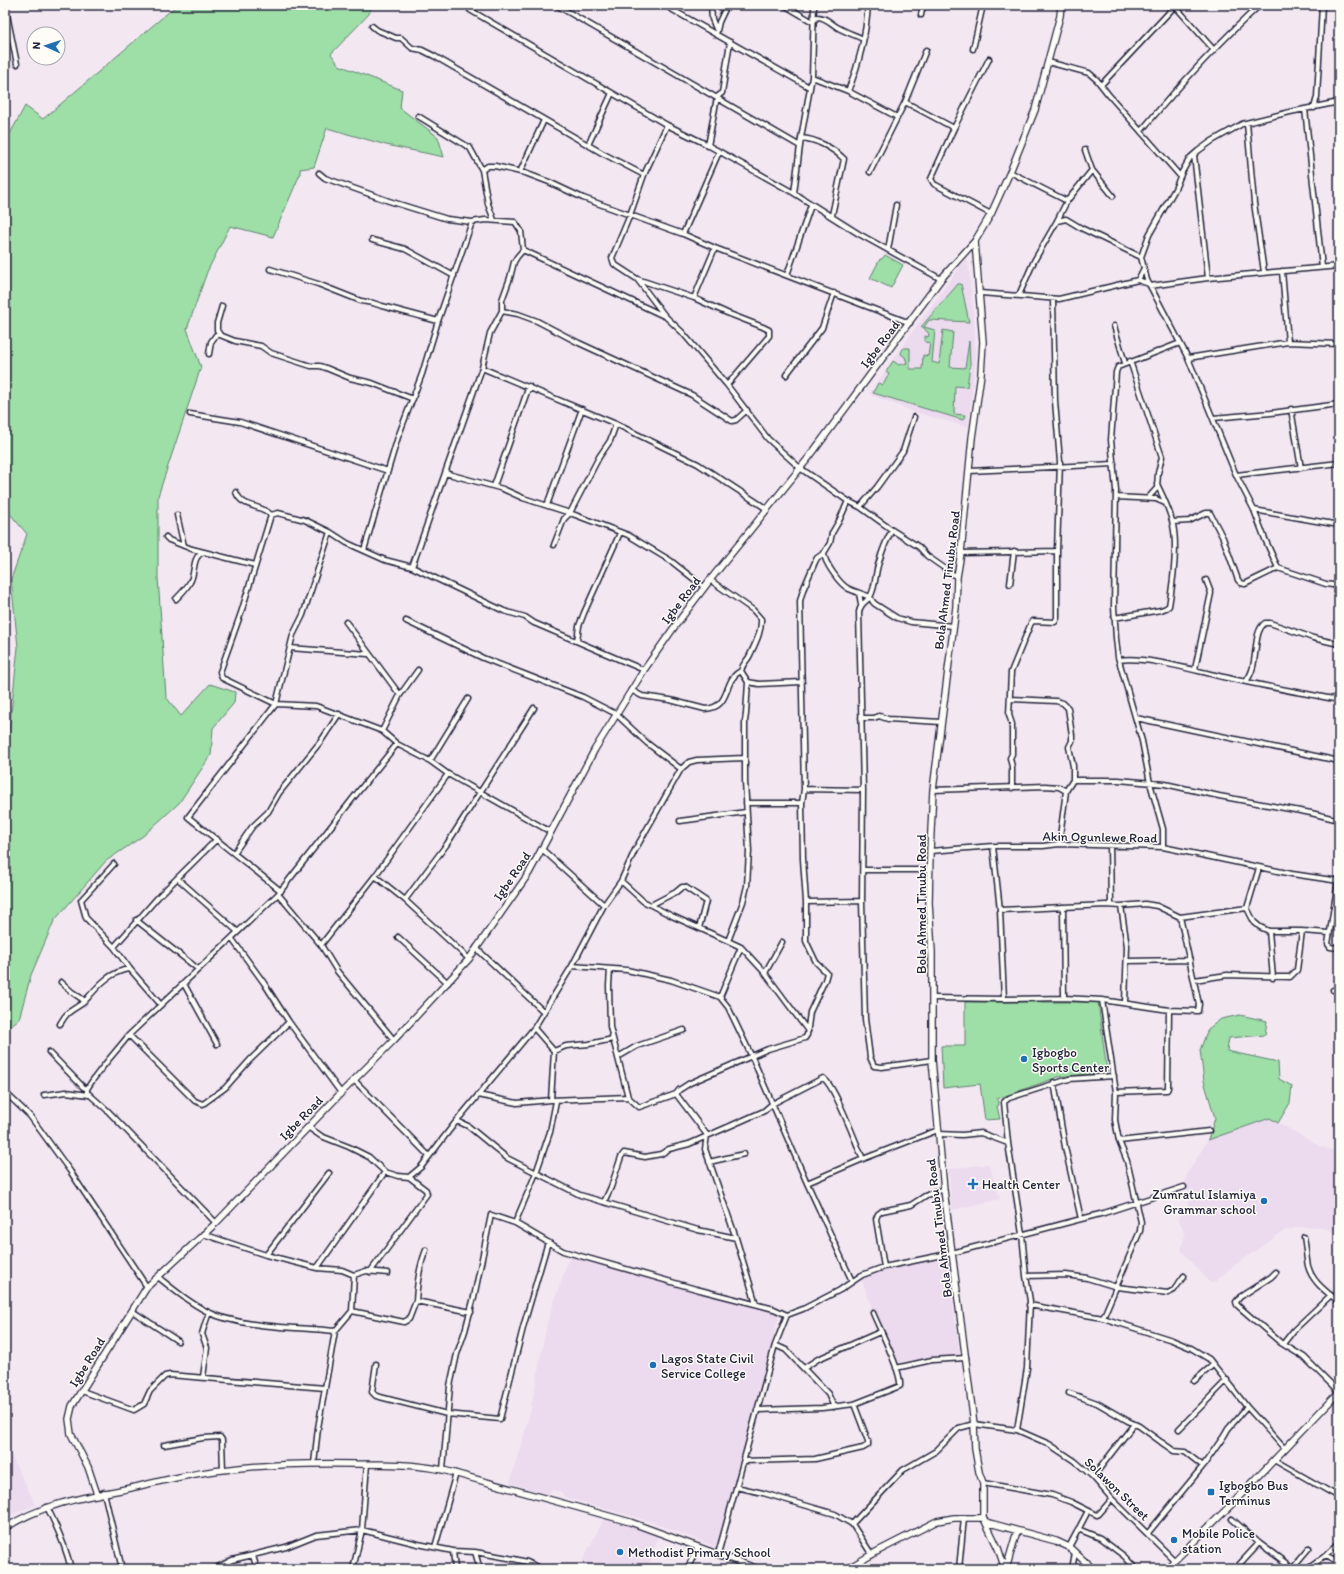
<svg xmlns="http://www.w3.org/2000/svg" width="1344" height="1574" font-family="Itim,sans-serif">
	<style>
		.built { fill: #ecdaee }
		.green { fill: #9edea7; stroke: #608071 }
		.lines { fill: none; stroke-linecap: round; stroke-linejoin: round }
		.street-casing { stroke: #22223b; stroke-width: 7 }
		.secondary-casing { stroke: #22223b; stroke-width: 8 }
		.street { stroke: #fdfcf7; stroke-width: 4 }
		.secondary { stroke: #fdfcf7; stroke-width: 5.5 }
		.poi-dot { fill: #1f6fb2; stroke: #fdfcf7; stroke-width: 1.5 }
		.labels { text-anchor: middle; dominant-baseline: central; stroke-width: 3; stroke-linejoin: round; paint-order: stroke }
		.street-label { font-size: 13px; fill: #22223b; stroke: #fdfcf7 }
		.poi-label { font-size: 13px; fill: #22223b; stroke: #fdfcf7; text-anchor: start }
	</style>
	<rect width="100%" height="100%" fill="#f3e8f2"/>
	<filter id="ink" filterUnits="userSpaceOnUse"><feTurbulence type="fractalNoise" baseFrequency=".025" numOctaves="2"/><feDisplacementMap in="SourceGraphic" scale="8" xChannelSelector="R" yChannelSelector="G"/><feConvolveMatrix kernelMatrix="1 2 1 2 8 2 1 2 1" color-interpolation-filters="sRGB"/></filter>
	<g filter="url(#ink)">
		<path class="built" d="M 966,259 L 968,260 L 974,316 L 976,357 L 968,427 L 914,412 L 869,394 L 915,328 Z
			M 1270,1118 L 1319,1146 L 1339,1152 L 1339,1232 L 1317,1227 L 1298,1227 L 1284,1231 L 1228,1270 L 1215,1282 L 1210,1283 L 1181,1250 L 1185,1235 L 1178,1217 L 1187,1209 L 1191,1193 L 1184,1187 L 1187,1174 L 1208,1140 Z
			M 989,1164 L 1000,1199 L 952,1210 L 949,1169 Z
			M 570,1255 L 702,1293 L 780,1312 L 716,1547 L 649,1521 L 564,1497 L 562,1492 L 553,1490 L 547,1494 L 510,1483 L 531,1409 L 547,1323 Z
			M 947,1259 L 960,1357 L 919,1359 L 895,1363 L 873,1311 L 861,1278 L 896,1267 Z
			M 5,1444 L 36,1505 L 13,1514 L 5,1520 Z
			M 604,1519 L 658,1535 L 648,1569 L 578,1569 Z"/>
		<path class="green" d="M 177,5 L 372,5 L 369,14 L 331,54 L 339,65 L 402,90 L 400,108 L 438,137 L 444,157 L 386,145 L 327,128 L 314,167 L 300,169 L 300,174 L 273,237 L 230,226 L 207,272 L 187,329 L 201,367 L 158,496 L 158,577 L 166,697 L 181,716 L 210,684 L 235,692 L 234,703 L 213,728 L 211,755 L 179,803 L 143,836 L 106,861 L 54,921 L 31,975 L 19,1019 L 5,1030 L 5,755 L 7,751 L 18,647 L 11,579 L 27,534 L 5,508 L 5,143 L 25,106 L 43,119 Z
			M 885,255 L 903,265 L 891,288 L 870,278 L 880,259 L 882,259 Z
			M 958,284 L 961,284 L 969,322 L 929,320 L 924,327 L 935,330 L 932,362 L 939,364 L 943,330 L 953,332 L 950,367 L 965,368 L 969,341 L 970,365 L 967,387 L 955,386 L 954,414 L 965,415 L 963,420 L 873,393 L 878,383 L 883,385 L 889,374 L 886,372 L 893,361 L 899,365 L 907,363 L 905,357 L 901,354 L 903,348 L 910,348 L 910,369 L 922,369 L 923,355 L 928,356 L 930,343 L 925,342 L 925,336 L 928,337 L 929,334 L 923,327 L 921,327 Z
			M 965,1002 L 1098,1002 L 1107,1072 L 1058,1077 L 997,1099 L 999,1105 L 997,1106 L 1000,1119 L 985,1120 L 980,1084 L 943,1088 L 941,1046 L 965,1046 Z
			M 1240,1015 L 1267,1021 L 1265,1035 L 1229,1038 L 1227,1051 L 1278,1062 L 1279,1079 L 1292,1086 L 1290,1103 L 1278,1123 L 1270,1118 L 1208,1140 L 1215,1118 L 1204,1081 L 1200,1050 L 1208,1029 L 1221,1019 Z"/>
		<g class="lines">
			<defs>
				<path id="street" d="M 5,5 L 17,64
					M 468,5 L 470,10 L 667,125 L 704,143 L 794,193 L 859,234 L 941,279
					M 556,5 L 800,146
					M 664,5 L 809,87
					M 711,5 L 712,19 L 716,29
					M 784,5 L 813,22 L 817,17 C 826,17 830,23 837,27 C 845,32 855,35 863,39
					M 1175,6 L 1214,50
					M 921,15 L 923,5
					M 372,26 L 377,30 L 396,38 L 401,38 L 412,48 L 422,50 L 434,56 L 602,153 L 644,175
					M 716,35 L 719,22 L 727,5
					M 973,49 L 983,5
					M 989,59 L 954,128 L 931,179 L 934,184 L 991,214
					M 1048,62 L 1089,73 L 1097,80 L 1108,94 L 1180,176
					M 812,77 L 848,91 L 897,117
					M 1101,85 L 1176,5
					M 848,91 C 860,62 866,36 868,5
					M 905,102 L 926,50
					M 1314,108 L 1317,97 L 1322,5
					M 1305,109 L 1322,267
					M 418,116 L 470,148 L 482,170 L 488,204 L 494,220
					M 1247,123 L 1254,203 L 1264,272
					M 667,125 L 644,175 L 630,215 L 612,258 L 614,264 L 637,279 L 694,298 L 727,313 L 763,327 L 769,330 L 769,336 L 727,385
					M 1141,131 C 1178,87 1217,44 1260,5
					M 801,138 C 816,139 833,148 844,159 L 832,215
					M 588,145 L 612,93
					M 708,146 L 717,97 L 722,93 L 730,42
					M 1085,150 L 1092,170 L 1113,196
					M 1194,155 L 1208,278
					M 482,170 L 488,166 L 495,166 L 525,173 L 549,182 L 583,198 L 683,234 L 715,248 L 910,323
					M 520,172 L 544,120
					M 870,172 L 905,102 L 954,128
					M 1010,172 L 1067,201
					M 319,173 L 325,178 L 389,201 L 447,219 L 472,222 L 485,220 L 515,222 L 521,231 L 523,250 L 517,257 L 514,262 L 510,278 L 502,300 L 502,311 L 490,333 L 482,368 L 412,567
					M 794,193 L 801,138 L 812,77 L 814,5
					M 1057,221 L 1066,219 L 1081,228 L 1141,257
					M 683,234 L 719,152
					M 372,240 L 405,249 L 454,276
					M 523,250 L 664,316
					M 888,250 L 896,205
					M 270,269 L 318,284 L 361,301 L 373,303 L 382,306 L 438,321
					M 1282,271 L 1288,342
					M 787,275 L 811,205
					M 637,279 L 665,316 L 682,332 L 727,385 L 768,439 L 800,468 L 848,501 L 860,507 L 892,530 L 919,547 L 927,556 L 957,577
					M 1138,280 L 1143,270
					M 1150,286 L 1208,278 L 1339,266
					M 980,293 L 1059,299 L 1138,280 L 1149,284
					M 1019,295 L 1034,261 L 1057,221 L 1067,201 L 1092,170
					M 694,298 L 715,248
					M 222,306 L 217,323 L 217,330 L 220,335 L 235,341 L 261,346 L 271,353 L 311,366 L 320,366 L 326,368 L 350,378 L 372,383 L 413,399
					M 502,311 L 518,314 L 537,321 L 579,343 L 692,395 L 732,421 L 736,420 L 747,410
					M 1114,326 L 1125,363
					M 209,354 L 211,342 L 216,335 L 220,335
					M 1188,358 L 1288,342 L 1339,344
					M 1130,361 L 1162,457 L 1158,473 L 1157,488 L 1148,498
					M 482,368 L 616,424 L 698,464 L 767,509
					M 786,375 L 822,328 L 834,293
					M 1291,409 L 1301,468
					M 190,414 L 240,422 L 388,471
					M 1213,418 L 1271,413 L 1339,404
					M 969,471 L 1114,464
					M 445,473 L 503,489 L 523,498 L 570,513 L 628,535 L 671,561 L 704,587
					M 1236,475 L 1339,463
					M 494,486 L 529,386
					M 236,492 C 242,509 262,504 271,515
					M 1116,497 L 1156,499 L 1165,503
					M 547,505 L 582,409
					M 860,507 L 877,487 L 903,451 L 914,417
					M 1254,510 L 1339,525
					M 177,515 L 184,546
					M 1173,522 L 1189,521 L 1206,513 L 1210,513 L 1223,538 L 1238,580 L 1241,583 L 1245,584 L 1278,568 L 1326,584 L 1339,586
					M 892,530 C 886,541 882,551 879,562 C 875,573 876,585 871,595 C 867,603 861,601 859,612 L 863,790 L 862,901 L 865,1019 L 870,1057 L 874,1066 L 882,1067 L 932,1060
					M 166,537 L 169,540 L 192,549 L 255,565
					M 554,545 L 564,519 L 570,513 L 599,457 L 610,441 L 616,424
					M 364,550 L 398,437 L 422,374 L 438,321 L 472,222
					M 824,553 C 824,562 840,585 849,589 C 856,592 863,594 870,597 L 873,602 L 875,604 L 897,618 L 911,622 L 953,626
					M 961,553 L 1057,551
					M 1278,568 L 1265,539 L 1254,510 L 1236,475 L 1188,358 L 1147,280 L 1141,257 L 1149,235 L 1175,189 L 1182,172 L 1190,158 L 1198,151 L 1212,141 L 1242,124 L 1290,112 L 1339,102
					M 710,580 L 753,610 L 761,619 C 762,631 755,644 750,655 C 747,662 743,662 741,671 L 748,682 L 746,714 L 745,721 L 745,781 L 749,851 L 747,886 L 743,902 L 728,941 L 741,947
					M 1010,584 L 1014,551
					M 859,593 L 861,604
					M 176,599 C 181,594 187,588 190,582 C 196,573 191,556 204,552
					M 1114,618 L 1161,610 L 1166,608 L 1169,606 C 1173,582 1178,548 1173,525 C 1170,510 1163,497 1157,484
					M 406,621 L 483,658 L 583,697 L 616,714 L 647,743 L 681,769
					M 346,622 L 400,695
					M 577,641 L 579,626 L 584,613 L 620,533
					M 290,648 L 368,654
					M 1119,660 C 1144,656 1189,669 1215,675 C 1256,685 1298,692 1339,700
					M 1195,669 L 1211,593 L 1206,580
					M 1246,681 C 1260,666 1251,633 1265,623 L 1270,623 L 1313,638 L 1339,644
					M 748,682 L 759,684 L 802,682
					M 631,690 L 642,696 L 670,700 L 705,709 C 732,708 722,680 741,671
					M 1010,699 L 1056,701 L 1063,703 L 1068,708 L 1072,735 L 1072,741 L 1069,747 L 1073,766 L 1073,780 L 1066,791 L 1059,844
					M 861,718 L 874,718 L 879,716 L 888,719 L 941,722
					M 1136,718 L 1339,761
					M 382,731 L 400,695 L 418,670
					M 430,761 L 468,699
					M 1073,780 L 1118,780 L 1165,784 L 1219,796 L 1311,813 L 1339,820
					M 1012,788 L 1012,767 L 1010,758 L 1012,754 L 1012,724 L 1009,715 L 1011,672 L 1031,623 L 1033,621 L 1055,622 L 1057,618 L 1057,551 L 1060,462 L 1055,401 L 1053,299
					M 804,789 L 863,790
					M 933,790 L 1045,786 L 1059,787 L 1066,791
					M 746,803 L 802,803
					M 680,821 L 746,812
					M 551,832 L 448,774 L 430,761 L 397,744 L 382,731 L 316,706 L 276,704 L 222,678 L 220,672 L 241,613 L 271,515 L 278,513 L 305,520 L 330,532 L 347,543 L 385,560 L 412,567 L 504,611 L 525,617 L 534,623 L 644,670
					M 1110,845 L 1111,905
					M 993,846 L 1000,910 L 1004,999
					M 1163,847 L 1163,829 L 1150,783 L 1142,741 L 1118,657 L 1116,638 L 1114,607 L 1116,490 L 1111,440 L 1116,372 L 1118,367 L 1180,343
					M 543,850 L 604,905
					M 930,851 L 993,846 L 1043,846 L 1059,844 L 1163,847 L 1292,874 L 1339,881
					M 234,853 L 252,827 L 268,812 L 279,793 L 321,741 L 339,714
					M 114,864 L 81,900 L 86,918 L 114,947 L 130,969 L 161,1005
					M 1259,868 L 1247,908 L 1254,922 L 1260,927 L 1269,931 L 1302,931 L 1329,933
					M 863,870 L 929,870
					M 375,876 L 405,900 L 469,959
					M 177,878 L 238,932
					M 621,881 L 643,901 L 672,916 L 728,941
					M 1338,881 L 1328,944 L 1330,947 L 1339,948
					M 281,891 L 188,817 L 276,704 L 293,635 L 303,615 L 330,532
					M 278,894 L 321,945 L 337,971 L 394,1040
					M 405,900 L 447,844 L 534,708
					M 806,902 L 862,901
					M 651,905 L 676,892 L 682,887 L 685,887 L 706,901 L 699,928
					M 1121,906 L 1127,946 L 1125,1003
					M 1063,907 L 1064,998
					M 1000,910 L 1106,905 L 1121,906 L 1145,904 L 1157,906 L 1180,917 L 1247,908
					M 136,920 L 198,969
					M 1269,931 L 1273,978
					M 398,937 L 448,983
					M 232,939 L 264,983 L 289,1022 L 341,1093
					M 321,945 L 375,876 L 448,774
					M 114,947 L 159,896 L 217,839
					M 476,948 L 543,1011
					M 1127,961 L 1190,960
					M 572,966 L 627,970 L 671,980 L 720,997 L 728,1007 L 752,1057 L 807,1183 L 852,1281
					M 610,969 L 609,986 L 610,1027 L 628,1097 L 639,1107 L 676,1094 L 679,1090 L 690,1083 L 768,1049 L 805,1038 L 807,1035 L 810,1012 L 825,980 L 827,973 L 816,962 L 806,941 L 806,902 L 803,859 L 802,803 L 804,789 L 800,601 L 803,590 L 815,562 L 817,558 L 824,553 L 830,543 L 832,533 L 839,521 L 848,501
					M 765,973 L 782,942
					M 1194,980 L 1227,975 L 1290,977 L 1297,970 L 1302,931
					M 61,982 L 72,992 L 85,1001
					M 184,984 L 217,1044
					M 1333,990 L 1339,988
					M 720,997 L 741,947 L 765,973 L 808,1031
					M 932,998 L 1004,999 L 1064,998 L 1102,1000 L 1169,1010 L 1198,1011 L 1199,1004 L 1180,917
					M 1102,1000 L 1116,1092 L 1115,1120 L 1119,1141 L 1127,1161 L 1141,1222 L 1140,1231 L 1103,1318
					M 60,1024 C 62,1021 64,1017 67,1014 C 72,1009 80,1006 85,1001 C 97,987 110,971 130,969
					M 534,1028 L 554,1051 L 551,1100
					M 129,1035 L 195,1101 L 203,1104 L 225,1088 L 250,1060 L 289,1022
					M 554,1051 L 566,1046 L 589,1044 L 613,1039
					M 49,1052 L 83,1087 L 87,1089 L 87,1092 L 90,1095 L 107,1110 L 216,1223
					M 618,1057 L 637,1046 L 684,1030
					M 354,1080 L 429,1156
					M 1054,1082 L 1065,1147 L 1081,1219
					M 87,1089 C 99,1069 115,1053 129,1035 L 278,894 L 358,792 L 397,744
					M 1116,1092 L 1167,1090 L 1168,1088 L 1169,1010
					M 676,1094 L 707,1135 L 705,1149 L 736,1238 L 756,1304
					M 8,1095 L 30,1116 L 70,1171 L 147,1287
					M 44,1095 L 66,1092 L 89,1095
					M 478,1095 L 517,1103 L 551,1100 L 628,1097
					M 457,1121 L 468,1126 L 507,1158 L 580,1195 L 698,1230 L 736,1238
					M 308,1127 L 321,1136 L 349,1147 L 369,1157 L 385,1172 L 398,1176 L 409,1177 L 421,1167 L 455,1123 L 534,1028 L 572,966 L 604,905 L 621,881 L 635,850 L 681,769 L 689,762 L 697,760 L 744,758
					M 939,1134 L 962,1135 L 981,1133 L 1008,1143
					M 1119,1141 L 1209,1131
					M 709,1162 L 744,1154
					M 807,1183 L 863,1159 L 938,1130
					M 604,1202 L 611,1187 L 621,1157 L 624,1153 L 645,1157 L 661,1154 L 669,1149 L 689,1144 L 764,1111 L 772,1104 L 823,1078 C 835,1085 856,1144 863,1159
					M 515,1223 L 536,1173 L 550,1132 L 556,1101
					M 203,1234 L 266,1255 L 317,1268 L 342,1270 L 354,1275 L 366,1271 L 388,1273
					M 1304,1237 C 1306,1246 1306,1257 1308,1266 C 1312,1282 1327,1292 1339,1302
					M 266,1255 L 329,1173
					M 884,1267 L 876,1219 L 878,1214 L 882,1211 L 911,1205 L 925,1196 L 936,1191 L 944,1190
					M 317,1268 L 385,1172
					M 370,1272 L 427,1194 L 426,1190 L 409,1177
					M 1276,1272 L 1271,1277 L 1240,1297 L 1236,1302 L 1237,1305 L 1281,1343 L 1304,1357 L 1339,1392
					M 1026,1276 L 1066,1275 L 1087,1278 L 1117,1287 L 1168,1293 L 1174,1290 L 1184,1276
					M 158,1277 C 174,1290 190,1303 208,1312 C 241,1328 298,1327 335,1331
					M 416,1301 C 417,1283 419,1267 426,1250
					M 1029,1305 L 1103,1318 L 1172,1340 L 1191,1348 L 1209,1359 L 1247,1407 L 1285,1449
					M 132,1311 L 178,1341
					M 352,1311 L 404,1322 L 409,1319 L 416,1301 L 471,1312
					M 1283,1344 L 1294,1330 L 1331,1295
					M 775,1345 L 786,1350 L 828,1394 L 834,1407
					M 376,1364 L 372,1392 L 376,1396 L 447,1414 L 500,1419 L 524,1324 L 548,1242
					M 804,1368 L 818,1359 L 880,1332
					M 896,1368 L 932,1360 L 966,1358
					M 203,1377 L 207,1348 L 202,1334 L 205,1324 L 209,1312
					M 1194,1381 L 1213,1365
					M 82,1391 L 134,1410 L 144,1404 L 150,1391 L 165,1376 L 170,1375 L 325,1388
					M 1069,1393 L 1097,1403 L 1128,1421 L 1139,1426 L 1161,1442 L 1174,1451 L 1185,1452 L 1203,1466
					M 757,1410 L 822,1408 L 854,1404 L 900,1386 C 902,1372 879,1328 873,1313
					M 1179,1429 L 1227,1380
					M 1017,1430 L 1027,1368 L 1030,1301 L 1026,1276 L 1022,1234 L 1008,1143 L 1004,1102 L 1009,1098 L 1069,1079 L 1114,1076
					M 164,1445 L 203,1438 L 220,1437 L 222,1440 L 223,1470
					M 1274,1460 L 1339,1497
					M 744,1461 L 815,1459 L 863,1448 L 868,1445 L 868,1441 L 854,1404
					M 314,1464 L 318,1428 L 335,1331 L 352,1311 L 354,1275
					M 443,1470 L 450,1386 L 457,1354 L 465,1331 L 474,1297 L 491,1215 L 515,1223 L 563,1251 L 696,1289 L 774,1309 L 787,1315
					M 1093,1477 L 1134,1424
					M 983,1483 L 1052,1495 L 1071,1502 L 1097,1515 L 1099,1514 L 1112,1499
					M 736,1487 L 763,1493 L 835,1514 L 852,1524 L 872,1555
					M 104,1492 L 122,1569
					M 47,1507 C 57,1527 66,1547 71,1569
					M 1232,1519 L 1259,1543
					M 852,1524 L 903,1470 L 936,1451 L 959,1428 L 974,1424 L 1017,1430 L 1049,1444 L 1076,1462 L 1093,1477 L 1112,1499 L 1174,1560
					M 1078,1529 L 1100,1538 L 1124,1556 L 1136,1569
					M 1148,1533 L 1203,1466 L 1224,1436 L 1228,1429 L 1247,1407
					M 435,1547 L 456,1473
					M 1069,1547 L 1088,1511
					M 453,1551 L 455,1569
					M 475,1552 L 480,1569
					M 718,1554 L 775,1345 L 787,1315 L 803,1309 L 840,1290 L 862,1275 L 884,1267 L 952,1253 L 1104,1213 L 1184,1187
					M 253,1556 L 257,1569
					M 1325,1556 L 1339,1563
					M 1292,1568 L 1309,1548
					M 214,1569 L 232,1560 L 286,1547 L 316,1535 L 362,1530 L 418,1544 L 453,1551 L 475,1552 L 514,1559 L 527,1562 L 541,1569
					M 353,1569 L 362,1530 L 367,1464
					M 687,1569 L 698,1547
					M 959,1569 L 964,1518
					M 1072,1569 L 1075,1553
					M 1235,1569 L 1259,1543 L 1294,1569
					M 1307,1569 L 1325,1556 L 1339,1543"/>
				<path id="secondary" d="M 975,241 L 983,342 L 981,374 L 972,438 L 961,553 L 957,577 L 956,607 L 933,790 L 930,851 L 929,903 L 932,952 L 932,1060 L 944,1190 L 974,1424 L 975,1449 L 979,1472 L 983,1483 L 983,1517 L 998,1548 L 1005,1569
					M 97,1494 L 88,1467 L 71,1434 L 69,1419 L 72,1406 L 147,1287 L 216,1223 L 341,1093 L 394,1040 L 469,959 L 529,873 L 595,749 L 644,670 L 675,626 L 710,580 L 810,456 L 941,279 L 975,241 L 991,214 L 1010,172 L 1035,110 L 1060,16 L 1061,5
					M 986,1522 L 1056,1541 L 1069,1547 L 1093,1569
					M 5,1528 C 44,1503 86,1497 131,1488 C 161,1481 192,1473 223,1470 C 267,1464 311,1463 356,1464 C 385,1464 414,1464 443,1470 L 630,1522 L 758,1569
					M 847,1569 L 878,1551 L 937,1521 L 954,1518 L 983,1518
					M 1006,1569 L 1017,1531
					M 1166,1569 L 1234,1502 L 1339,1392"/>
			</defs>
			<use href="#street" class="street-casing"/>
			<use href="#secondary" class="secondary-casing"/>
			<use href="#street" class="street"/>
			<use href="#secondary" class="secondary"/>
		</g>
	</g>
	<g class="poi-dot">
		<circle cx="1024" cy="1059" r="4"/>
		<path d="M971 1178h4v4h4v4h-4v4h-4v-4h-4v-4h4z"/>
		<circle cx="1264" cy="1201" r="4"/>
		<circle cx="653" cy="1365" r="4"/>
		<rect x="1207" y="1488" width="8" height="8" rx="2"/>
		<circle cx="1174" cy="1540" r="4"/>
		<circle cx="620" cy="1552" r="4"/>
	</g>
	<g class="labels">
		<g class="street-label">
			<text transform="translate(880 344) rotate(-53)">Igbe Road</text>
			<text transform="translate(947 580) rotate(-83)">Bola Ahmed Tinubu Road</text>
			<text transform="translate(681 600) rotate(-53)">Igbe Road</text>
			<text transform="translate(1100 837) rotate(1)">Akin Ogunlewe Road</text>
			<text transform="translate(512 876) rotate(-56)">Igbe Road</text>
			<text transform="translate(921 904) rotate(-90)">Bola Ahmed Tinubu Road</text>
			<text transform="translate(301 1118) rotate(-46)">Igbe Road</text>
			<text transform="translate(939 1228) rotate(-97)">Bola Ahmed Tinubu Road</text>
			<text transform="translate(87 1362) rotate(-58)">Igbe Road</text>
			<text transform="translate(1117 1489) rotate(44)">Solawon Street</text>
		</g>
		<g class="poi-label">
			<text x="1032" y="1052">Igbogbo<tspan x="1032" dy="15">Sports Center</tspan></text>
			<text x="982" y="1184">Health Center</text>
			<text x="1256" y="1194" text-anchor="end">Zumratul Islamiya<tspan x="1256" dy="15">Grammar school</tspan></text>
			<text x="661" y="1358">Lagos State Civil<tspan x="661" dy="15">Service College</tspan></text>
			<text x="1219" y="1485">Igbogbo Bus<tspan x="1219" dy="15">Terminus</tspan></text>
			<text x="1182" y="1533">Mobile Police<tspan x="1182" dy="15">station</tspan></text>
			<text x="628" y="1552">Methodist Primary School</text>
		</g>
	</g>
	<rect width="1344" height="1574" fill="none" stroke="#fdfcf7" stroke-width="20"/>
	<rect x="10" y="10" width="1324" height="1554" fill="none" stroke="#22223b" stroke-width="1.5" filter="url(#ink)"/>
	<g transform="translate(46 46) rotate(273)"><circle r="19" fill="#fdfcf7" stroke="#a5a5ac"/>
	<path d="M0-3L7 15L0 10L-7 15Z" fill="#1f6fb2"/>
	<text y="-6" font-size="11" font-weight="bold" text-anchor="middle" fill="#22223b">N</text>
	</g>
</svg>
